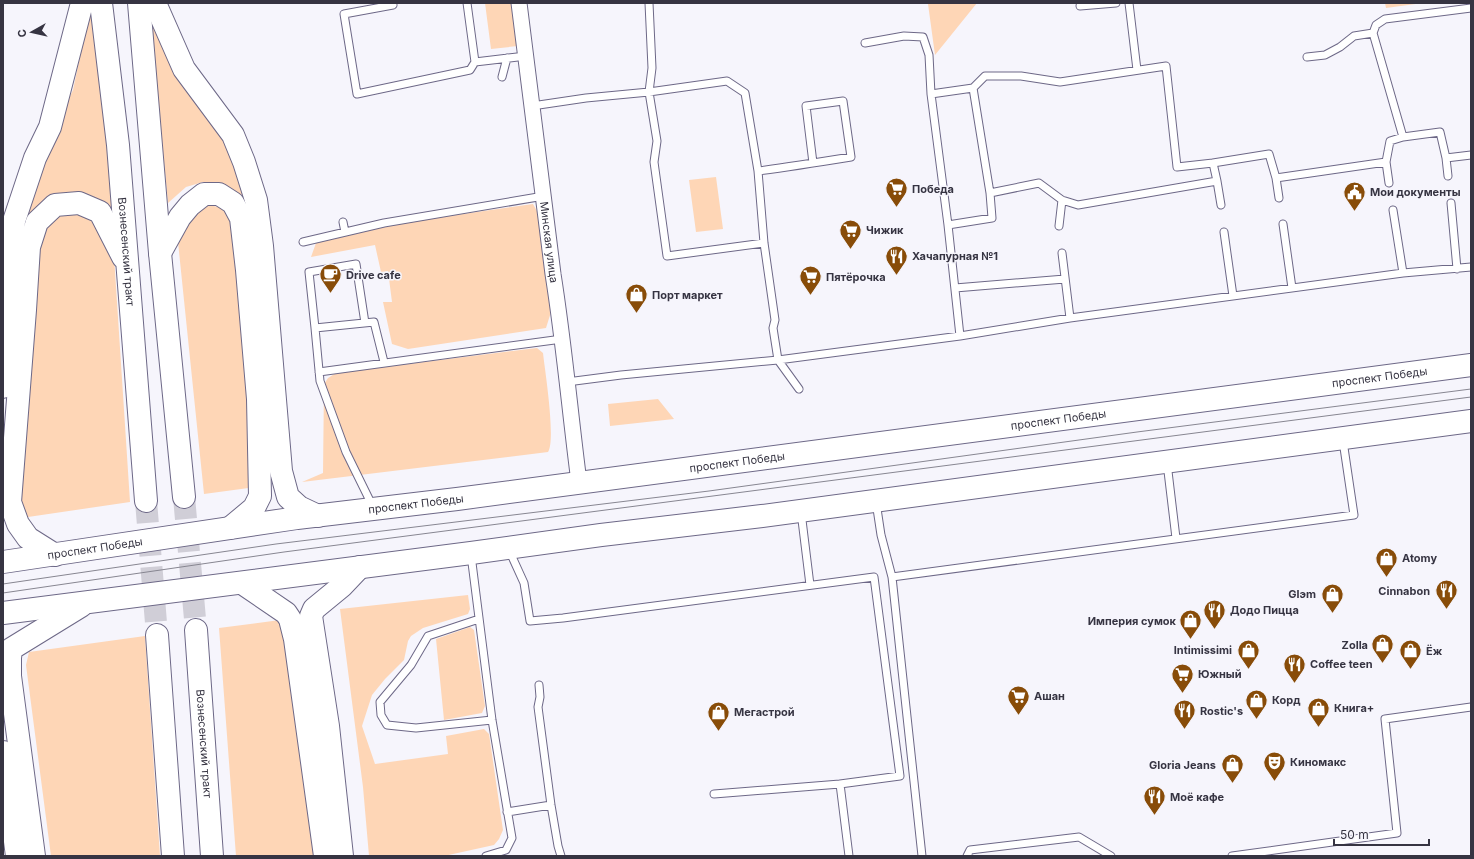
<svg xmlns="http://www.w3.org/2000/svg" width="1474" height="859" font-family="Inter,sans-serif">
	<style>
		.green { fill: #fed6b6 }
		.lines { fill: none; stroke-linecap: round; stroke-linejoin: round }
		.primary-tunnel { stroke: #d0ced7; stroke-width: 22; stroke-dasharray: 22 11; stroke-linecap: butt }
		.service-casing { stroke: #6d6887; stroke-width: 9 }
		.minor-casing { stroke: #6d6887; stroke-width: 17 }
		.primary-casing { stroke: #6d6887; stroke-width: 24 }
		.service { stroke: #fff; stroke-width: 7 }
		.minor { stroke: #fff; stroke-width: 15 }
		.primary { stroke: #fff; stroke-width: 22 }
		.tram { stroke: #878691; stroke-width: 1 }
		.labels { text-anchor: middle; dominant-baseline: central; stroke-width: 3; stroke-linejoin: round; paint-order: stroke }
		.poi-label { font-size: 11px; font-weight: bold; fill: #363442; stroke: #f6f5fc; text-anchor: start }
		.street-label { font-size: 11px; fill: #363442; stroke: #f6f5fc }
	</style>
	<rect width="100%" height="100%" fill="#f6f5fc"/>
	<path class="green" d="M 485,3 L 512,3 L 518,46 L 491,49 Z
		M 929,3 L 977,3 L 935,55 L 928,4 Z
		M 1385,3 L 1423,3 L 1386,8 Z
		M 90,8 L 116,215 L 34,211 L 18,218 L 35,168 L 73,90 Z
		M 150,18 L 220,130 L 233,156 L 247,207 L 221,185 L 203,182 L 186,187 L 168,203 Z
		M 716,177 L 723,229 L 696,232 L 689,180 Z
		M 203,204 L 224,208 L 234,219 L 256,487 L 204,494 L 178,242 L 190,209 Z
		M 533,204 L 538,213 L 551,312 L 546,328 L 408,349 L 392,344 L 383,302 L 392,302 L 388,271 L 381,272 L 375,245 L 311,257 L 316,243 L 407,222 Z
		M 75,211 L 100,221 L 114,256 L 130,502 L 28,517 L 20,517 L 35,238 L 58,214 Z
		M 537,348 L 543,353 C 545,371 556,440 548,452 L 302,482 L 323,473 L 324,384 L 328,378 L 336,373 Z
		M 658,399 L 674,419 L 610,426 L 608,404 Z
		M 468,595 L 470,609 L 468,614 L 423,628 L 411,636 L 408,641 L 404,660 L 385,679 L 372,695 L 362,726 L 375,764 L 448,754 L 446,736 L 484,729 L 489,734 L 503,830 L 499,839 L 494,845 L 444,856 L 369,856 L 363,787 L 340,609 Z
		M 280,620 L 290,635 L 320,856 L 236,856 L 219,628 Z
		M 470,627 L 474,630 L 485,706 L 482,713 L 444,720 L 436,639 Z
		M 145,636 L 160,856 L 51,856 L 26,665 L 29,652 Z"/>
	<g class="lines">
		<path class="primary-tunnel" d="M 184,497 L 196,630
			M 146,501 L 157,635"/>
		<defs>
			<path id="service" d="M 392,3 L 393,5 L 344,14 L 357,94 L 470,70 L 475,62
				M 467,3 L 475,62 L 526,56
				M 649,3 L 652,68 L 649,92 L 657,141 L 654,162 L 667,256 L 764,243
				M 1129,3 L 1137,70
				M 1080,6 L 1116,3
				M 865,43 L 904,36 L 923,37 L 929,55 L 931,94 L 948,225
				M 1307,57 L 1325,55 L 1340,47 L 1354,36 L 1373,33
				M 502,77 L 507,58
				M 973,88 L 985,76 L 1021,76 L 1060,82 L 1166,66 L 1177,167 L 1213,163
				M 931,94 L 973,88 L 990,193
				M 532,106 L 586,98 L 649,92 L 727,81 L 745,93 L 758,171 L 764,243 L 775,320 L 773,328 L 778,360 L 799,389
				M 1403,137 L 1373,33 L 1376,25 L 1385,19 L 1471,8
				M 1446,158 L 1448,176
				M 1386,162 L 1389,183
				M 758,171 C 789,167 820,162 851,157 L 843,101 L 806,106 L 813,163
				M 1276,178 L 1279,198
				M 1217,181 L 1221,205
				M 1451,203 L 1457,269
				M 1393,210 L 1403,273
				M 343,222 L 345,232
				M 1283,224 L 1292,288
				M 1059,226 L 1062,200
				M 1224,232 L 1233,296
				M 303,242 L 384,223 L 544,196
				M 1062,253 L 1070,318
				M 955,288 L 1065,279
				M 315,328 L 309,272 L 356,264 L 365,323
				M 960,336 L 948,225 L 992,218 L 990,193 L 1039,183 L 1062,200 L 1078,205 L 1217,181 L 1213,163 L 1269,154 L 1276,178 L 1386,162 L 1390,141 L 1403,137 L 1440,132 L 1446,158 L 1471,155
				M 319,372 L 562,339
				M 567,382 L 621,375 L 778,360 L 960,336 L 1070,318 L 1403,273 L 1471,267
				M 1167,463 L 1176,538
				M 876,502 L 881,535 L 892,577 L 922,856
				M 373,507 L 346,452 L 320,381 L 315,328 L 374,322 L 384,362
				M 801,512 L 810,585
				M 509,550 L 524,583 L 530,621 L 563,618 L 874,577 L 900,776 L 840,784 L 849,856
				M 471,555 L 492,720 L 512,838 L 506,850 L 486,856
				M 892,577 L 1354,515 L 1343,441
				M 479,619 L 428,636 L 411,665 L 380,702 L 381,715 L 387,725 L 416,728 L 492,720
				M 539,685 L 540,697 L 538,707 L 551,805 L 558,846 L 561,856
				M 714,794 L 840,784
				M 507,812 L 551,805
				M 967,856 L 970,850 L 1079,837 L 1111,856
				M 1232,856 L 1397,833 L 1385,719 L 1471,707"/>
			<g id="minor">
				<path id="s1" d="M 519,3 L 553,274 C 564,343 570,413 579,482"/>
			</g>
			<g id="primary">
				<path id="s2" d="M 101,3 L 118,145 L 146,501"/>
				<path d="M 139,3 L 160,253 L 184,497"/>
				<path d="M 155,3 L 184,69 L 233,135 L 244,162 L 256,200 L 262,246 L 281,471 L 288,497 L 299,507 L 318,516"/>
				<path d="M 160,253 L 180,217 L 190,205 L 204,194 L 219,194 L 233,203 L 241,218 L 247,270 L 258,399 L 260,496 L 254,508 L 230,528"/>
				<path d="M 3,387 L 14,221 L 35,158 L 50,127 L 82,3"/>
				<path d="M 55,555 L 28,538 L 18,524 L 10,502 L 25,310 L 29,247 L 37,222 L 55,205 L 79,203 L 100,212 L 123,257"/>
				<path id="s3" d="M 3,562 L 297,518 L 457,499 L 1471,365"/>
				<path d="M 242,583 L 286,613 L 290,619 L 295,639 L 325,856"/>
				<path d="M 3,613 L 471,553 L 601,535 L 762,516 L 1471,421"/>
				<path id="s4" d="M 196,630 L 212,856"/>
				<path d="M 157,635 L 173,856"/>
				<path d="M 3,752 L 17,856"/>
				<path d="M 34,856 L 10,676 L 10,658 L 11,649 L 81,606"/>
				<path d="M 342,856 L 328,726 L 311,616 L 314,609 L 342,586 L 360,567"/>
			</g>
		</defs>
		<use href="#service" class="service-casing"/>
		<use href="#minor" class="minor-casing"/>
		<use href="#primary" class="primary-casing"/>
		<use href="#service" class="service"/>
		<use href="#minor" class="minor"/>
		<use href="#primary" class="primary"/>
		<path class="tram" d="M 3,584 L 276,544 L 709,491 L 1137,432 L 1471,389
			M 3,593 L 284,552 L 1471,397"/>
	</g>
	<defs>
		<symbol id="supermarket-pin" viewBox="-11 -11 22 30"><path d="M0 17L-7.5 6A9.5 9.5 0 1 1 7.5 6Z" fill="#884c08" stroke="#f6f5fc"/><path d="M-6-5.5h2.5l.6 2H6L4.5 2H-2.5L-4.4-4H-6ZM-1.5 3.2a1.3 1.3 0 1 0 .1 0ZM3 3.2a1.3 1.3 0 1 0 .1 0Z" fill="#fff"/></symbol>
		<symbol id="civic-pin" viewBox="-11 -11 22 30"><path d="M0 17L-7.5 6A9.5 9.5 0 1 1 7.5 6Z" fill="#884c08" stroke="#f6f5fc"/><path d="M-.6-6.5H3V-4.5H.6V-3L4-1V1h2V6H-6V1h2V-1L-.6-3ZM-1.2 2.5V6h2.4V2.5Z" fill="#fff"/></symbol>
		<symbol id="restaurant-pin" viewBox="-11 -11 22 30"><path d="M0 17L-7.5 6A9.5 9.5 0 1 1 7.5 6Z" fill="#884c08" stroke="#f6f5fc"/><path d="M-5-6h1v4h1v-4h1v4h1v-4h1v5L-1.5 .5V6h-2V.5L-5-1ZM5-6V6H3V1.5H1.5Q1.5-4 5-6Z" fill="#fff"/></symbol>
		<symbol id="cafe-pin" viewBox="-11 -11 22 30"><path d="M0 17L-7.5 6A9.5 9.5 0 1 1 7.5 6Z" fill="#884c08" stroke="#f6f5fc"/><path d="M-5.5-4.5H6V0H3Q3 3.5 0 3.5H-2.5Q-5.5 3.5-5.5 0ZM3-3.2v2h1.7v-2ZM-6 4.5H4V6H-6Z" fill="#fff"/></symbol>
		<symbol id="shop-pin" viewBox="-11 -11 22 30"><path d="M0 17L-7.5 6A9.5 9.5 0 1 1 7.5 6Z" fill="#884c08" stroke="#f6f5fc"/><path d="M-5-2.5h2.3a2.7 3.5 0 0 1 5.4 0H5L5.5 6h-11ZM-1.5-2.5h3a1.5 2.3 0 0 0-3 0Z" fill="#fff"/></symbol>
		<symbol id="theatre-pin" viewBox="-11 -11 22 30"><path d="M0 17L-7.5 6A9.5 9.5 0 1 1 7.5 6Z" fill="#884c08" stroke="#f6f5fc"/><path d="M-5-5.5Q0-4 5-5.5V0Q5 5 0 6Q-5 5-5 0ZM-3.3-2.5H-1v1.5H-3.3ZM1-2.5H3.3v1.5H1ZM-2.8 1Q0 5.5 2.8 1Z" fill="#fff"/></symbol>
	</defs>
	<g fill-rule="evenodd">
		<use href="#supermarket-pin" x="884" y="176" width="25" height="34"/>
		<use href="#civic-pin" x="1342" y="180" width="25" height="34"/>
		<use href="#supermarket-pin" x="838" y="218" width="25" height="34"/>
		<use href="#restaurant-pin" x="884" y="244" width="25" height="34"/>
		<use href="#cafe-pin" x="318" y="262" width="25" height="34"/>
		<use href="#supermarket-pin" x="798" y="264" width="25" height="34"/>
		<use href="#shop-pin" x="624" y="282" width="25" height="34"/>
		<use href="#shop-pin" x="1374" y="546" width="25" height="34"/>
		<use href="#restaurant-pin" x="1434" y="578" width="25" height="34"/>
		<use href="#shop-pin" x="1320" y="582" width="25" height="34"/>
		<use href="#restaurant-pin" x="1202" y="598" width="25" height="34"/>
		<use href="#shop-pin" x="1178" y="608" width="25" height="34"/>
		<use href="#shop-pin" x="1370" y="632" width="25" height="34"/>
		<use href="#shop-pin" x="1236" y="638" width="25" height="34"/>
		<use href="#shop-pin" x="1398" y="638" width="25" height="34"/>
		<use href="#restaurant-pin" x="1282" y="652" width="25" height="34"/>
		<use href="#supermarket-pin" x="1170" y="662" width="25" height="34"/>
		<use href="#supermarket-pin" x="1006" y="684" width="25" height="34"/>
		<use href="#shop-pin" x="1244" y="688" width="25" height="34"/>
		<use href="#shop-pin" x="1306" y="696" width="25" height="34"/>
		<use href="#restaurant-pin" x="1172" y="698" width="25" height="34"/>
		<use href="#shop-pin" x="706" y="700" width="25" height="34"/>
		<use href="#theatre-pin" x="1262" y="750" width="25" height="34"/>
		<use href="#shop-pin" x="1220" y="752" width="25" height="34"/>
		<use href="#restaurant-pin" x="1142" y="784" width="25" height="34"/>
	</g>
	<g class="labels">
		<g class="poi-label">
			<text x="912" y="189">Победа</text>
			<text x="1370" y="192">Мои документы</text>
			<text x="866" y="230">Чижик</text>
			<text x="912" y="256">Хачапурная №1</text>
			<text x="346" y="275">Drive cafe</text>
			<text x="826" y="277">Пятёрочка</text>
			<text x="652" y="295">Порт маркет</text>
			<text x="1402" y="558">Atomy</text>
			<text x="1430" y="591" text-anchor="end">Cinnabon</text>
			<text x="1316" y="594" text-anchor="end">Glэm</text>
			<text x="1230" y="610">Додо Пицца</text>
			<text x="1176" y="621" text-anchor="end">Империя сумок</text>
			<text x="1368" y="645" text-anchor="end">Zolla</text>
			<text x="1232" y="650" text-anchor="end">Intimissimi</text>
			<text x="1426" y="651">Ёж</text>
			<text x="1310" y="664">Coffee teen</text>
			<text x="1198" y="674">Южный</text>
			<text x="1034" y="696">Ашан</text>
			<text x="1272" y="700">Корд</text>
			<text x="1334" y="708">Книга+</text>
			<text x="1200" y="711">Rostic's</text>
			<text x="734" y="712">Мегастрой</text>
			<text x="1290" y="762">Киномакс</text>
			<text x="1216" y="765" text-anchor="end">Gloria Jeans</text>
			<text x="1170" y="797">Моё кафе</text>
		</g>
		<g class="street-label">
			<text stroke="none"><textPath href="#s1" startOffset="241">Минская улица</textPath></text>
			<text stroke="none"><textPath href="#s2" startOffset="250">Вознесенский тракт</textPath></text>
			<text stroke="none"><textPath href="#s3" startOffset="1389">проспект Победы</textPath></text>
			<text stroke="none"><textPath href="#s3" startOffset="1065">проспект Победы</textPath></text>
			<text stroke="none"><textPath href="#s3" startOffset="741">проспект Победы</textPath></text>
			<text stroke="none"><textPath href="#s3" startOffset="417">проспект Победы</textPath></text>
			<text stroke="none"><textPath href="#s3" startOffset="93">проспект Победы</textPath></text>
			<text stroke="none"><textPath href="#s4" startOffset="114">Вознесенский тракт</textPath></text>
		</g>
	</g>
	<rect width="1474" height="859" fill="none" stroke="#363442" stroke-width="8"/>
	<g transform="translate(32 32) rotate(262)" stroke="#f6f5fc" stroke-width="3" paint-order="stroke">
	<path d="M0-3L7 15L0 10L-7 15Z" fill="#363442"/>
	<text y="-6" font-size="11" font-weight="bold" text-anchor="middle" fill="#363442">С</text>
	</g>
	<path d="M1334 839v6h95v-6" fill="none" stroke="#363442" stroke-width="2"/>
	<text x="1340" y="839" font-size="12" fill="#363442" stroke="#f6f5fc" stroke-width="3" paint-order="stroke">50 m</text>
</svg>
